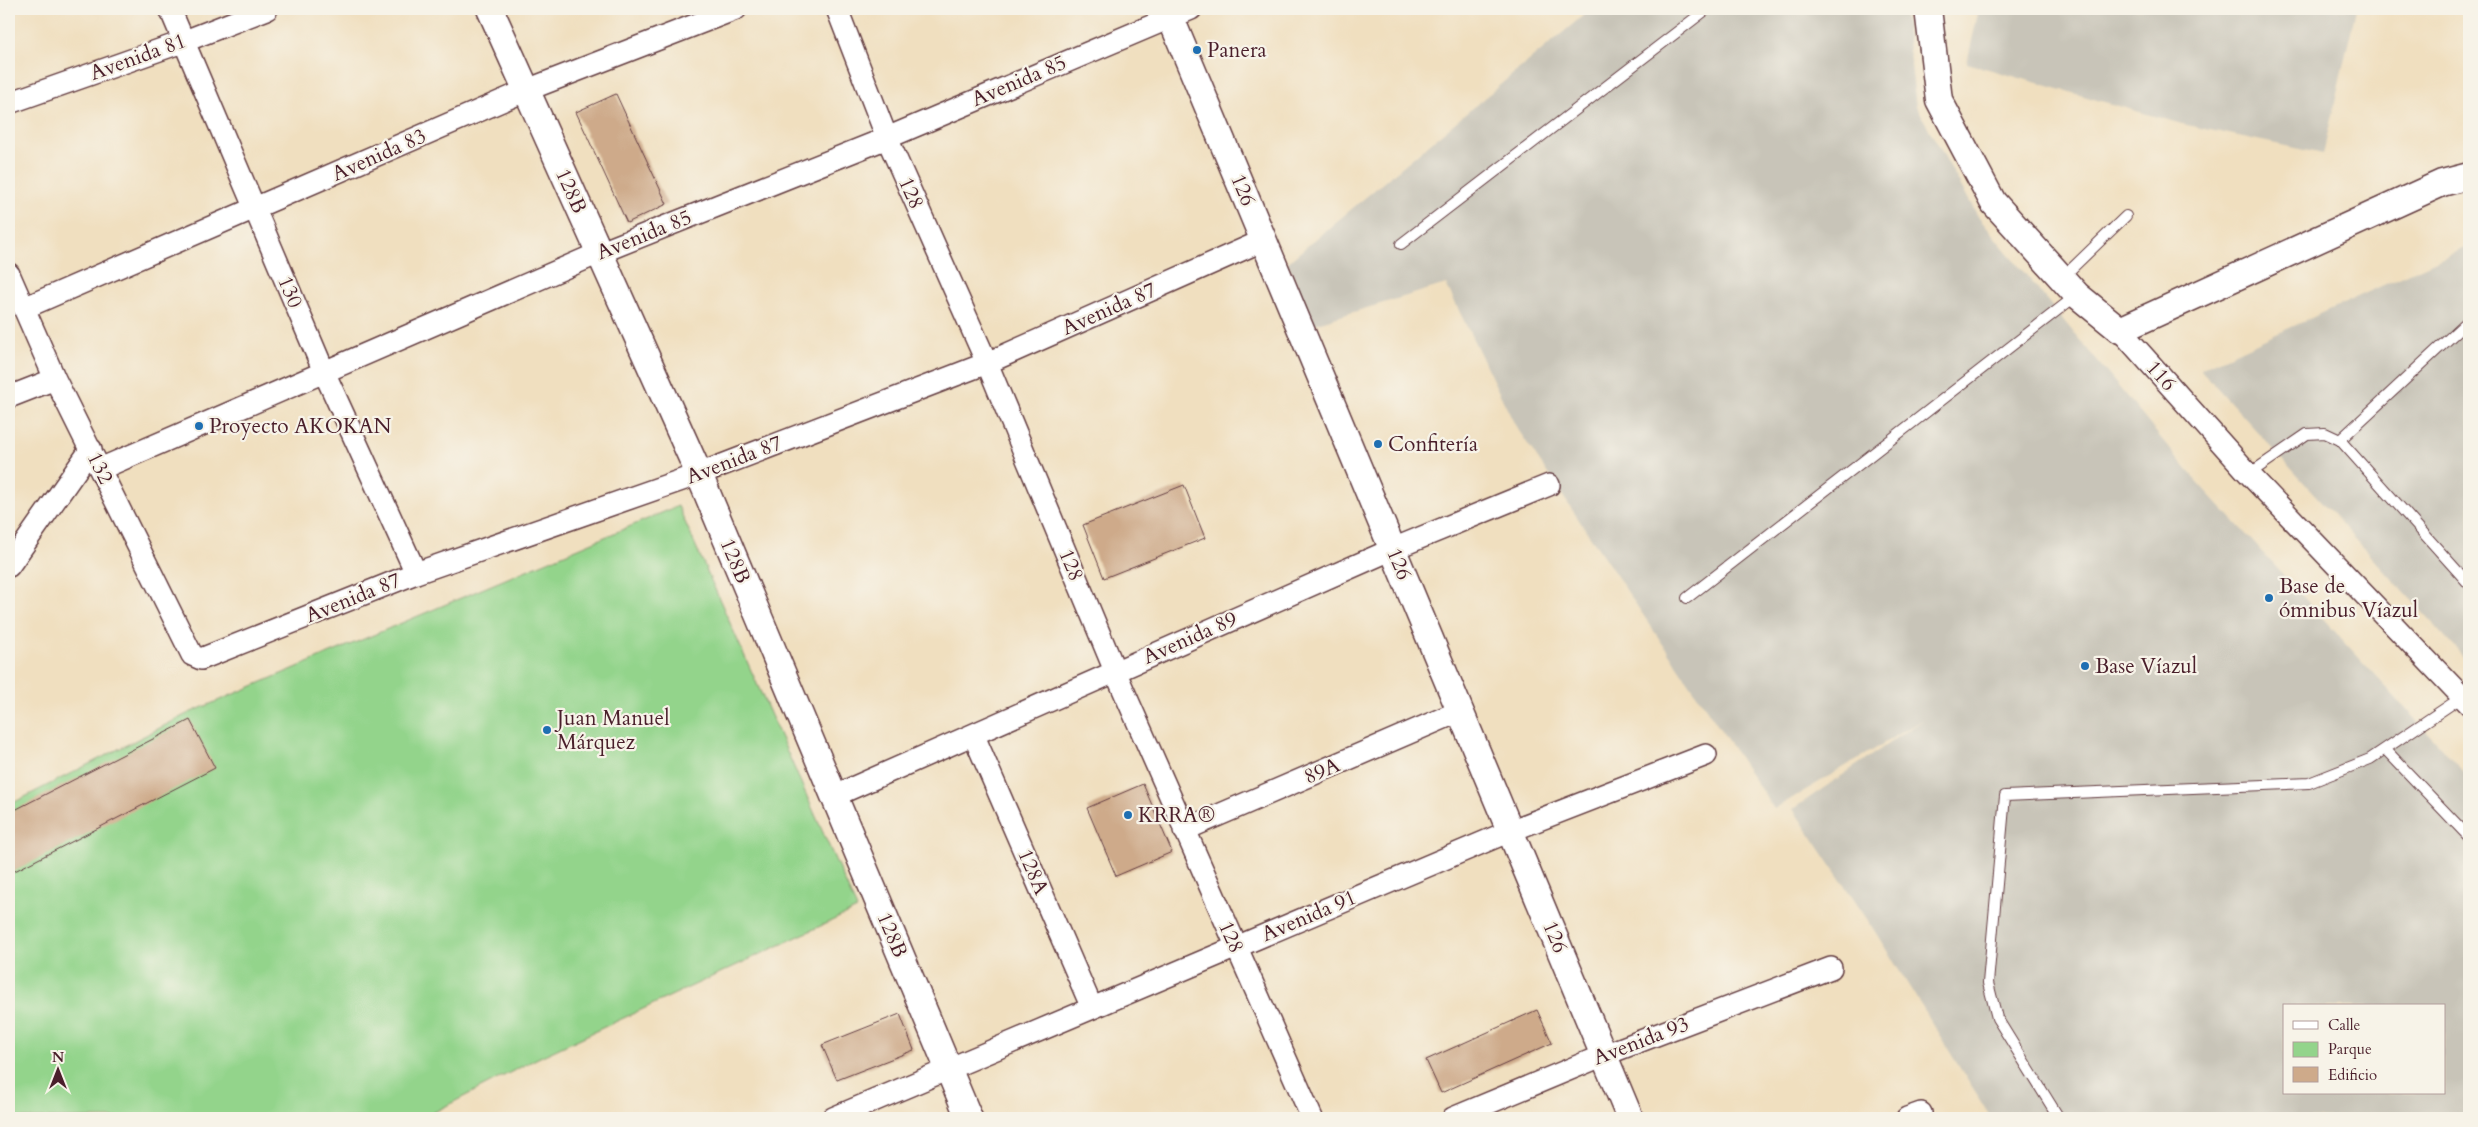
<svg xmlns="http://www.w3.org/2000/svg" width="2478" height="1127" font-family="Cardo,serif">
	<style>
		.industrial { fill: #c8c4b8; fill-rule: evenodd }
		.green { fill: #93d48b; stroke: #6e7a5b }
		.building { fill: #ceaa8a }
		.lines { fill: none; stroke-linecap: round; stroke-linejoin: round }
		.service-casing { stroke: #633c41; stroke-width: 12 }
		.minor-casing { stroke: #633c41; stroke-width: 24 }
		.tertiary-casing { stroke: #633c41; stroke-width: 29 }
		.service { stroke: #fff; stroke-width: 10 }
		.minor { stroke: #fff; stroke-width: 21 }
		.tertiary { stroke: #fff; stroke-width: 26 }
		.poi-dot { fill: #1f6fb2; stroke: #f7f3e8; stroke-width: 2 }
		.labels { text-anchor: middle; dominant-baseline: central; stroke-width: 4.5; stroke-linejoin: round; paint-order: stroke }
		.poi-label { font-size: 21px; fill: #4a1f2b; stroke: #f7f3e8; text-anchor: start }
		.street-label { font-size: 21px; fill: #4a1f2b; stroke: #f7f3e8 }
	</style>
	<rect width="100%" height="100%" fill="#f7f3e8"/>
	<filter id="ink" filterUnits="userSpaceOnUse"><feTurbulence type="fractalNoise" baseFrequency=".02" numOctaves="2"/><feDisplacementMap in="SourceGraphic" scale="10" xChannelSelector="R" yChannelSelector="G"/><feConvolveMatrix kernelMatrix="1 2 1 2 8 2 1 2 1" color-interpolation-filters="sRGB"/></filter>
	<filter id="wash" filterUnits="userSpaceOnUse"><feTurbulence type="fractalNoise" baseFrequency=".0096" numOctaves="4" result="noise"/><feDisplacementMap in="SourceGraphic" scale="20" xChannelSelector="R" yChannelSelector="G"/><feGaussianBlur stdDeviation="1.12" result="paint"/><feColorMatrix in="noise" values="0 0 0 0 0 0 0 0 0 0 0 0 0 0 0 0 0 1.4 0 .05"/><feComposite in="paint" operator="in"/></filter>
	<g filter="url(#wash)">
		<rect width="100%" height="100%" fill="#f0dfbf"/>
		<path class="industrial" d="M 1591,9 L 1904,9 L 1916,106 L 1979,218 L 2188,471 L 2469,778 L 2469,1118 L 1991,1118 L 1869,922 L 1793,809 L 1926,718 L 1774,809 L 1515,425 L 1446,284 L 1314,324 L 1287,263 ZM 2284,1006 L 2444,1006 L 2444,1093 L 2284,1093 Z
			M 1979,9 L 2356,9 L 2323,154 L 2182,124 L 1967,63 Z
			M 2469,246 L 2469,663 L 2200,369 Z"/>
		<path class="green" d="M 678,506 L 857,909 L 538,1058 L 423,1118 L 9,1118 L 9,805 L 189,713 Z"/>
		<g id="blocks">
			<path class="building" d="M 616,94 L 667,204 L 627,223 L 576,112 Z
				M 1184,485 L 1205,538 L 1104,578 L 1083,525 Z
				M 190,720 L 215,768 L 9,874 L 9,813 Z
				M 1143,784 L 1172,852 L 1116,876 L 1087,808 Z
				M 1537,1010 L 1552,1043 L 1441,1093 L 1426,1060 Z
				M 900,1014 L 914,1050 L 837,1080 L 822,1045 Z"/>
		</g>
	</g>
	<g filter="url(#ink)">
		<use href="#blocks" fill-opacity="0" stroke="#633c41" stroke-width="1"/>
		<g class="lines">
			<defs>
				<path id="service" d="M 1401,244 L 1707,9
					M 2063,277 L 2126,216
					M 2340,440 L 2469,320
					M 2249,474 L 2307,434 L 2325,433 L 2340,440 L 2469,584
					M 1687,598 L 2077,295
					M 2385,749 L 2469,837
					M 2059,1118 L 1997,1018 L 1988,983 L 2005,796 L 2309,783 L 2370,759 L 2465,695"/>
				<path id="minor" d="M 170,9 L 325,374 L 416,573
					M 837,9 L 887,138 L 987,363 L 1115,671 L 1312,1118
					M 9,103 L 185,41 L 267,9
					M 9,274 L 55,379 L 192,655 L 201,659 L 416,573 L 699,474 L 987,363 L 1264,240
					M 24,308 L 527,90 L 736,9
					M 2120,330 L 2249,474 L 2469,704
					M 9,397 L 55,379
					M 100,469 L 599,253 L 887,138 L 1191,9
					M 9,566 L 91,449
					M 974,736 L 1092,1008
					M 834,796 L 1393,549 L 1549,485
					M 1184,830 L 1460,711
					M 833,1118 L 1510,831 L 1706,755
					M 1453,1118 L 1604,1055 L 1831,968
					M 1907,1118 L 1921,1113"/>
				<path id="tertiary" d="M 490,9 L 699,474 L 969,1118
					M 1167,9 L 1630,1118
					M 1928,9 L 1939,100 L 1993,202 L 2077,295 L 2120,330 L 2442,183 L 2469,176"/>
			</defs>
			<use href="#service" class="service-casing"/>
			<use href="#minor" class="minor-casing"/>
			<use href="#tertiary" class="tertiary-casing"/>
			<use href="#service" class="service"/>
			<use href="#minor" class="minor"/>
			<use href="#tertiary" class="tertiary"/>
		</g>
	</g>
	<g class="poi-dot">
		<circle cx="1197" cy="50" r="5"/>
		<circle cx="199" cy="426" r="5"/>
		<circle cx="1378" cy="444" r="5"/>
		<circle cx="2269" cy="598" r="5"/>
		<circle cx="2085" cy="666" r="5"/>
		<circle cx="547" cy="730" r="5"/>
		<circle cx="1128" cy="815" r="5"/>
	</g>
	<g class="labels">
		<g class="poi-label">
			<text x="1207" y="50">Panera</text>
			<text x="209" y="426">Proyecto AKOKAN</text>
			<text x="1388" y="444">Confitería</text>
			<text x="2279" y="586">Base de<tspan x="2279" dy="24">ómnibus Víazul</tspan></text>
			<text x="2095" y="666">Base Víazul</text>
			<text x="557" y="718">Juan Manuel<tspan x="557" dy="24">Márquez</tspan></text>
			<text x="1138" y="815">KRRA®</text>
		</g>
		<g class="street-label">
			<text transform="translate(138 57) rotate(-20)">Avenida 81</text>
			<text transform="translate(1019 81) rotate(-23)">Avenida 85</text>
			<text transform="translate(379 155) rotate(-24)">Avenida 83</text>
			<text transform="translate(1243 190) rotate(67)">126</text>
			<text transform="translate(571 191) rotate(66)">128B</text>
			<text transform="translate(911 193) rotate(66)">128</text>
			<text transform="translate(644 235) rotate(-22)">Avenida 85</text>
			<text transform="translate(290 292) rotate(67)">130</text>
			<text transform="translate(1109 309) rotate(-24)">Avenida 87</text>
			<text transform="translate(2161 376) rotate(48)">116</text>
			<text transform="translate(734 460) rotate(-21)">Avenida 87</text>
			<text transform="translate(100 468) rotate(64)">132</text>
			<text transform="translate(735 561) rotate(67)">128B</text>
			<text transform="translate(1399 564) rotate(67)">126</text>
			<text transform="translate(1071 565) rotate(67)">128</text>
			<text transform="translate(353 598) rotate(-22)">Avenida 87</text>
			<text transform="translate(1190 638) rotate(-24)">Avenida 89</text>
			<text transform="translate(1322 771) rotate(-23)">89A</text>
			<text transform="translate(1033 872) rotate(67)">128A</text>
			<text transform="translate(1309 916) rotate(-23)">Avenida 91</text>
			<text transform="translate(892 935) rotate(67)">128B</text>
			<text transform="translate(1231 937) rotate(66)">128</text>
			<text transform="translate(1555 937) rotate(67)">126</text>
			<text transform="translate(1641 1041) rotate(-21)">Avenida 93</text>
		</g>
	</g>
	<rect width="2478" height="1127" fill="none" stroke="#f7f3e8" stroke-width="30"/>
	<rect x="2283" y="1004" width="162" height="90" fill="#f7f3e8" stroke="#b29e9c"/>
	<rect x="2293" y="1021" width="25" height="8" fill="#ffffff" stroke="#b29e9c"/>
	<text x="2328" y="1030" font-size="15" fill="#4a1f2b">Calle</text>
	<rect x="2293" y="1042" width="25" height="15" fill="#93d48b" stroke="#b29e9c"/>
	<text x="2328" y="1054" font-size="15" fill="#4a1f2b">Parque</text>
	<rect x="2293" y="1067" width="25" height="15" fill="#ceaa8a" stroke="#b29e9c"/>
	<text x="2328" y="1080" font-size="15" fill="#4a1f2b">Edificio</text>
	<g transform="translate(58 1070)" stroke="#f7f3e8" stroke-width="4" paint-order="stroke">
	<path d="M0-4L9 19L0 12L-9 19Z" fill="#4a1f2b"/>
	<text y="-8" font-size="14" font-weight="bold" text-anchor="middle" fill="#4a1f2b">N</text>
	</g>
</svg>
